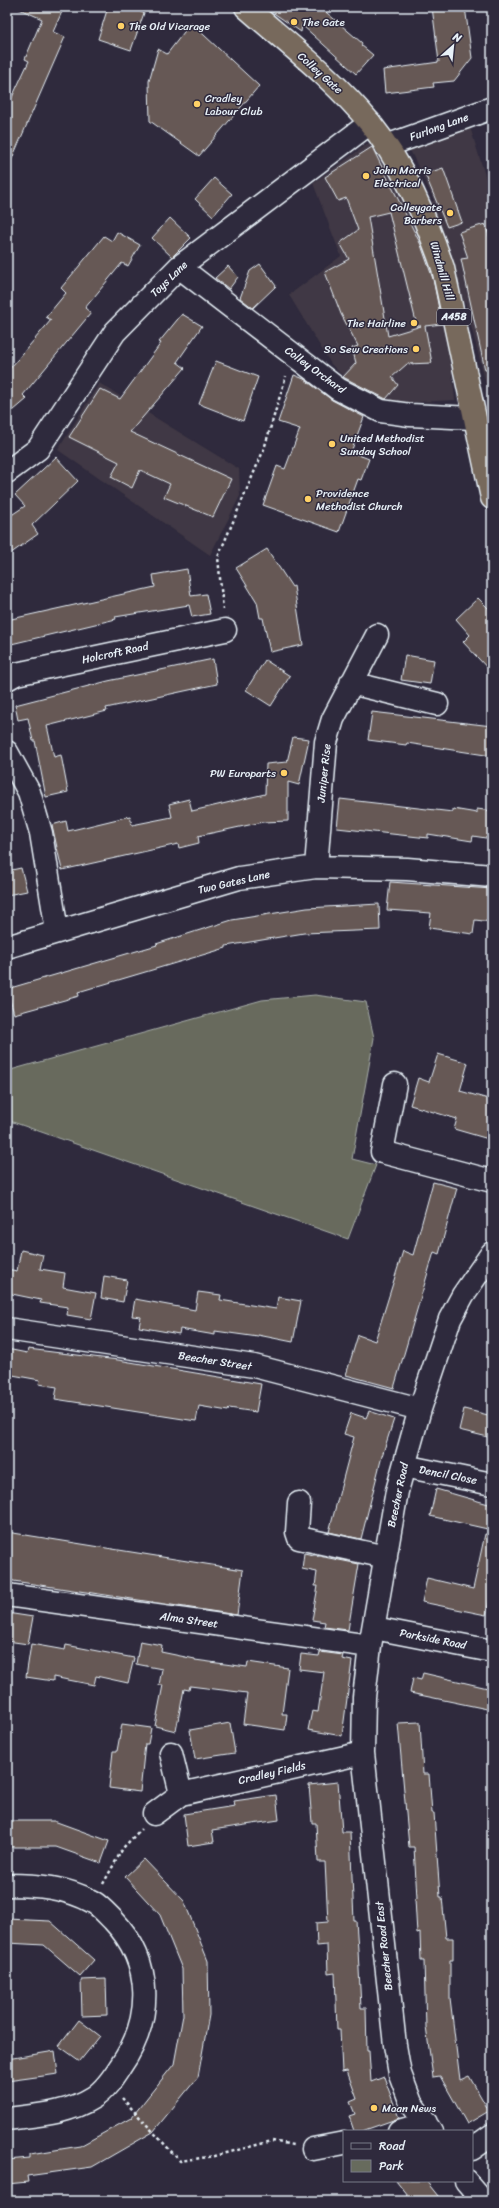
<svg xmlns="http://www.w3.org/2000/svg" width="499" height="2208" font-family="Sriracha,sans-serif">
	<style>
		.built { fill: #403844 }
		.green { fill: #676b5d; stroke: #a8aeaa }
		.building { fill: #665854; stroke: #e8f1f8; fill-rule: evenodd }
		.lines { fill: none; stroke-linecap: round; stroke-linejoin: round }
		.minor-casing { stroke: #e8f1f8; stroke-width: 25 }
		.highway-casing { stroke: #e8f1f8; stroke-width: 25 }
		.path { stroke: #e8f1f8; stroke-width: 2.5; stroke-dasharray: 3 3; stroke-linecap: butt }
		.minor { stroke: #2f2a3d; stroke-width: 22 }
		.highway { stroke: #77695c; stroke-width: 22 }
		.poi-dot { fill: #ffd166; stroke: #2f2a3d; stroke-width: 1.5 }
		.labels { text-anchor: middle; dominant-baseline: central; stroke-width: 3; stroke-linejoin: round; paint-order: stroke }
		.shield { fill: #2f2a3d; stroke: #b0b5c0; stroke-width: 1 }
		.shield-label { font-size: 10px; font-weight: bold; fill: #e8f1f8 }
		.poi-label { font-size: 11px; fill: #e8f1f8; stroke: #2f2a3d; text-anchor: start }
		.street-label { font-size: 11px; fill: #e8f1f8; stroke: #2f2a3d }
	</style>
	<rect width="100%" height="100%" fill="#2f2a3d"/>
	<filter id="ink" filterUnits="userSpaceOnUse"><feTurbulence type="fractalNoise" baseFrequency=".025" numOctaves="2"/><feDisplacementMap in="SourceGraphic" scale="8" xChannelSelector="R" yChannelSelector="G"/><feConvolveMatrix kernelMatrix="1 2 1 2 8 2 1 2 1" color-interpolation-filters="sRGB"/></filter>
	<g filter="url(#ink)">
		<path class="built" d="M 470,127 L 492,198 L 492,407 L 465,302 L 447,323 L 455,400 L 382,404 L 344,377 L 331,364 L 289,295 L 341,256 L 313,183 L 373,140 L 414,217 L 434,200 L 409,148 Z
			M 99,383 L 239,469 L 240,496 L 210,555 L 58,450 Z"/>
		<path class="green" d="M 315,995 L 366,1002 L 374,1038 L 352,1159 L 376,1165 L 348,1239 L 7,1120 L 7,1071 L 262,1000 Z"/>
		<path class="building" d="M 15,7 L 64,7 L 53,32 L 65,37 L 7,170 L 7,108 L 29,61 L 25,59 L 42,19 Z
			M 108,7 L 126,7 L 144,13 L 131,50 L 98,39 Z
			M 265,7 L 320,7 L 362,43 L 361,45 L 373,55 L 356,74 L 302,25 L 301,32 Z
			M 432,7 L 465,7 L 472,58 L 454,81 L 433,83 L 434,87 L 385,93 L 383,70 L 439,62 Z
			M 191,23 L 259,86 L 199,156 L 150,121 L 149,81 L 158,49 L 167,54 Z
			M 372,147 L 421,245 L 433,279 L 442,324 L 425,326 L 432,363 L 407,364 L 392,377 L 398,385 L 386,399 L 343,377 L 356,363 L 352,348 L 358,346 L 341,314 L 325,272 L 349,259 L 340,243 L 358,230 L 346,198 L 338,201 L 325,177 ZM 389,212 L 417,326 L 421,326 L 388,336 L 368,217 Z
			M 443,168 L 462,222 L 447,227 L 425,174 Z
			M 214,178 L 232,194 L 213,216 L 195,199 Z
			M 170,218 L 191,238 L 172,257 L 152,238 Z
			M 485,224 L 492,245 L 492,370 L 485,370 L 461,259 L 468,258 L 459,232 Z
			M 117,232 L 140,245 L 128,266 L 122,263 L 85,308 L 91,313 L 23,395 L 27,399 L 7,416 L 7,372 L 51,320 L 46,317 L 66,293 L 61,288 L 104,236 L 112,241 Z
			M 260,264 L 276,286 L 253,308 L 240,298 L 250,271 Z
			M 228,266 L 238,277 L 229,289 L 215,278 Z
			M 182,314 L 202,326 L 177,362 L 185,368 L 130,432 L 231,479 L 213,517 L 164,497 L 170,484 L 140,470 L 132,488 L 111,477 L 119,462 L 69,437 L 100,389 L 120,399 L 161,343 L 159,342 Z
			M 216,361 L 258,377 L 243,421 L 199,404 Z
			M 294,375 L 304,379 L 332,400 L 364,417 L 351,452 L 369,459 L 361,480 L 358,479 L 339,532 L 263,505 L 277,466 L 285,469 L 300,429 L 278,422 Z
			M 56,457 L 78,481 L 32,525 L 38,534 L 7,556 L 7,518 L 25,506 L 15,495 Z
			M 267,549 L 292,587 L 294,586 L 303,645 L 270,652 L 263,618 L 260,618 L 257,602 L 236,568 Z
			M 187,569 L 191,596 L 206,594 L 210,614 L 192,617 L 189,605 L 115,617 L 116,619 L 7,645 L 7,620 L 155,587 L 153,575 Z
			M 478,598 L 492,612 L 492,673 L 463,642 L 470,635 L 456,619 Z
			M 405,655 L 434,660 L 430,684 L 401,680 Z
			M 213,659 L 217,684 L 106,708 L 107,711 L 47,726 L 54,757 L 61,755 L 68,792 L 46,797 L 35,741 L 33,741 L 28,718 L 18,720 L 15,705 L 108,681 Z
			M 265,660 L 290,676 L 271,706 L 246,690 Z
			M 372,712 L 492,726 L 492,756 L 407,743 L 406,745 L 368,740 Z
			M 293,737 L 309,739 L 299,785 L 288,782 L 288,821 L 263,822 L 198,836 L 199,843 L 179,848 L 178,844 L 62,870 L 52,825 L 66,821 L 68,831 L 130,816 L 132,825 L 172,817 L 169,804 L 189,799 L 192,811 L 265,794 L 266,764 L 287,762 Z
			M 340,799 L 453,812 L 453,809 L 477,813 L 477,809 L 492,811 L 492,839 L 473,836 L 472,841 L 428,834 L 428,838 L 337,828 Z
			M 21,868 L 27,891 L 7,895 L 7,871 Z
			M 390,882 L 492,889 L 492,922 L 475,920 L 473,934 L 429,928 L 431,913 L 387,910 Z
			M 379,904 L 380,930 L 304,933 L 226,946 L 226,948 L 78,992 L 79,996 L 14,1014 L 7,989 L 157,945 L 156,944 L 232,920 L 307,908 Z
			M 438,1054 L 468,1063 L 460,1091 L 492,1100 L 492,1140 L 454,1129 L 457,1119 L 410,1105 L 418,1078 L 429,1082 Z
			M 433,1182 L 457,1188 L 439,1254 L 434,1252 L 394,1388 L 346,1375 L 358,1335 L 375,1341 L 403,1251 L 413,1255 Z
			M 21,1250 L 43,1255 L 40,1269 L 65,1273 L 63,1287 L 96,1293 L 91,1319 L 67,1315 L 68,1307 L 40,1303 L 41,1300 L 7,1293 L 7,1269 L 17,1271 Z
			M 104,1276 L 127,1280 L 123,1302 L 101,1298 Z
			M 198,1292 L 221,1295 L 220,1300 L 276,1309 L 278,1297 L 301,1301 L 293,1342 L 258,1335 L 258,1337 L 215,1331 L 215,1335 L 180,1329 L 179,1334 L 139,1327 L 141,1317 L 132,1316 L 135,1299 L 195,1310 Z
			M 7,1349 L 27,1353 L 28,1349 L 118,1360 L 261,1384 L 256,1412 L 229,1408 L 228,1411 L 199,1406 L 196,1421 L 55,1399 L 57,1387 L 39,1384 L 40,1380 L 7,1374 Z
			M 464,1409 L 492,1416 L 492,1438 L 459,1430 Z
			M 369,1411 L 394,1419 L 382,1456 L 361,1539 L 329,1532 L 354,1437 L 344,1434 L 351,1413 L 366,1418 Z
			M 436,1489 L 492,1505 L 492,1530 L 430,1516 Z
			M 7,1532 L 243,1570 L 237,1615 L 7,1580 Z
			M 485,1534 L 492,1535 L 492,1589 L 486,1615 L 422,1602 L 427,1578 L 473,1589 Z
			M 304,1553 L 359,1564 L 348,1630 L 324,1627 L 325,1622 L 312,1620 L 318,1586 L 315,1586 L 317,1572 L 302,1569 Z
			M 7,1613 L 33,1617 L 28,1644 L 7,1641 Z
			M 140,1641 L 162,1645 L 161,1652 L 195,1659 L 195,1660 L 247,1667 L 248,1662 L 288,1668 L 282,1714 L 287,1714 L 285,1730 L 243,1724 L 247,1693 L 190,1686 L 189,1690 L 184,1689 L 176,1731 L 155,1726 L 163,1685 L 159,1685 L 162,1669 L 136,1664 Z
			M 31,1644 L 65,1650 L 66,1645 L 134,1658 L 128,1683 L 96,1676 L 94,1685 L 53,1677 L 53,1681 L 26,1677 Z
			M 320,1652 L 343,1655 L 342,1659 L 352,1661 L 342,1736 L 308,1730 L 312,1711 L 318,1712 L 324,1672 L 299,1669 L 301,1654 L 319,1656 Z
			M 423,1673 L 492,1689 L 492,1710 L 410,1693 L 413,1678 L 421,1680 Z
			M 420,1722 L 423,1774 L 429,1774 L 432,1813 L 434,1813 L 440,1897 L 442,1897 L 446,1938 L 453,1938 L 453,1960 L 450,1960 L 450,1998 L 460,2080 L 469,2076 L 489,2111 L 467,2124 L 440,2076 L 433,2077 L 426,2027 L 424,1961 L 421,1961 L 420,1933 L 417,1934 L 415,1899 L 417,1898 L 414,1847 L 409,1847 L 398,1723 Z
			M 230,1723 L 235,1753 L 195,1759 L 190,1730 Z
			M 122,1724 L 151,1728 L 148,1744 L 145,1744 L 140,1792 L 109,1788 L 113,1751 L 117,1751 Z
			M 338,1782 L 342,1832 L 350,1832 L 354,1921 L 356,1921 L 358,1950 L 361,2008 L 366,2008 L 367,2051 L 369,2051 L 371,2082 L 384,2077 L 399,2118 L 362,2131 L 354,2131 L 349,2116 L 355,2114 L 350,2102 L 357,2099 L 347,2071 L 342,2072 L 340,2030 L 337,2030 L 335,1973 L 328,1974 L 327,1945 L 317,1946 L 316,1923 L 328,1922 L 325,1862 L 318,1862 L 316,1823 L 312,1823 L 309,1785 Z
			M 276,1795 L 279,1820 L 212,1830 L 214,1842 L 188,1846 L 184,1814 L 235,1806 L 234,1801 Z
			M 7,1821 L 54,1821 L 109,1841 L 101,1863 L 56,1847 L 7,1847 Z
			M 144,1859 L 184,1901 L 208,1961 L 209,2015 L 198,2077 L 153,2132 L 92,2167 L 27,2176 L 28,2182 L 7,2184 L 7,2160 L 30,2158 L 30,2154 L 80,2146 L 131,2118 L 174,2064 L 183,2015 L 182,1969 L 160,1915 L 125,1877 Z
			M 7,1919 L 50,1921 L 94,1960 L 80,1976 L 44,1945 L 7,1943 Z
			M 106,1979 L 107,2015 L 82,2016 L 81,1980 Z
			M 79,2020 L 100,2036 L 80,2061 L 59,2046 Z
			M 55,2051 L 58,2074 L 7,2081 L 7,2059 Z
			M 396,2181 L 426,2181 L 442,2201 L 412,2201 Z"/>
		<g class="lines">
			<defs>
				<path id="minor" d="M 386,146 L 492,108
					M 179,267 L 338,389 L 381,411 L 410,415 L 473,418
					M 7,472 L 38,449 L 115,332 L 179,267 L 370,123
					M 7,679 L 16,674 L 225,630
					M 351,683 L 437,704
					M 7,752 L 29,792 L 41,833 L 57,931
					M 316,867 L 326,742 L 333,719 L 377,635
					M 7,947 L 239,878 L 316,867 L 407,869 L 492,876
					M 395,1084 L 382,1152 L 492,1181
					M 7,1329 L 254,1366 L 420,1409
					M 404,1466 L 492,1484
					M 299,1503 L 297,1532 L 299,1538 L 386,1557
					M 7,1595 L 370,1646
					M 374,1628 L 492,1651
					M 181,1794 L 363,1753
					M 154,1814 L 181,1794 L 171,1753
					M 7,1885 C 37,1885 66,1887 93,1902 C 100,1906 107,1914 113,1920 C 154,1963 153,2020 120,2067 C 113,2078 105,2090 94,2097 C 67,2114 38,2115 7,2119
					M 399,2131 L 426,2123
					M 431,2131 L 411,2103 L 400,2074 L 395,2045 L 363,1753 L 364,1697 L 370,1646 L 397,1491 L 420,1409 L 450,1319 L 463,1295 L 492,1253
					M 313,2149 L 344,2143
					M 472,2149 L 492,2135
					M 466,2181 L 483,2201"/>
				<path id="highway" d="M 246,7 C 288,44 334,79 370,123 C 404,165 426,218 443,268 L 492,498"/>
			</defs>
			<use href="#minor" class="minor-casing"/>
			<use href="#highway" class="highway-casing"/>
			<path class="path" d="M 223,610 L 218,557 L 264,449 L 286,376
				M 103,1884 L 123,1848 L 141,1829
				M 122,2098 L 180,2161 L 215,2156 L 272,2141 L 293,2145"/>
			<use href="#minor" class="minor"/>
			<use href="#highway" class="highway"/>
		</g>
	</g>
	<g class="poi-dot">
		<circle cx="294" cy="22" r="4"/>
		<circle cx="121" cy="26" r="4"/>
		<circle cx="197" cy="104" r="4"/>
		<circle cx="366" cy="176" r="4"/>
		<circle cx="450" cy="213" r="4"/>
		<circle cx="414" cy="323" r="4"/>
		<circle cx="416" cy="349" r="4"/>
		<circle cx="332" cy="444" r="4"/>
		<circle cx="308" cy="499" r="4"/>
		<circle cx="284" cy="773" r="4"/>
		<circle cx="374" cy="2108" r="4"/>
	</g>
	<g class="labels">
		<rect class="shield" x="437" y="309" width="34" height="16" rx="3"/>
		<g class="shield-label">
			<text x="454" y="317">A458</text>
		</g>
		<g class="poi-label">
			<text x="302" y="22">The Gate</text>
			<text x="129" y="26">The Old Vicarage</text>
			<text x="205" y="98">Cradley<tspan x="205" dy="13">Labour Club</tspan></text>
			<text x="374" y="170">John Morris<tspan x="374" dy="13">Electrical</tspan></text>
			<text x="442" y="207" text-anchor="end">Colleygate<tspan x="442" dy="13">Barbers</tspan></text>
			<text x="406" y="323" text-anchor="end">The Hairline</text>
			<text x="408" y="349" text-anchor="end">So Sew Creations</text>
			<text x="340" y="438">United Methodist<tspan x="340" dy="13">Sunday School</tspan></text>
			<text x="316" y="493">Providence<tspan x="316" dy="13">Methodist Church</tspan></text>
			<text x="276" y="773" text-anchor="end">PW Europarts</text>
			<text x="382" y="2108">Maan News</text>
		</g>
		<g class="street-label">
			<text transform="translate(320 73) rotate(42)">Colley Gate</text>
			<text transform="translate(439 127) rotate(-20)">Furlong Lane</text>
			<text transform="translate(442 271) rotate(74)">Windmill Hill</text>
			<text transform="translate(169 279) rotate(-44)">Toys Lane</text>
			<text transform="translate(315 370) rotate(36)">Colley Orchard</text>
			<text transform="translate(115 653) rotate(-12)">Holcroft Road</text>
			<text transform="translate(324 773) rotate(-84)">Juniper Rise</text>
			<text transform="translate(234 882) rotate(-13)">Two Gates Lane</text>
			<text transform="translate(215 1361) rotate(9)">Beecher Street</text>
			<text transform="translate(448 1475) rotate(11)">Dencil Close</text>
			<text transform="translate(398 1495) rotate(-78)">Beecher Road</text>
			<text transform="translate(189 1620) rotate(8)">Alma Street</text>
			<text transform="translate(433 1639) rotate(11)">Parkside Road</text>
			<text transform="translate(272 1773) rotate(-13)">Cradley Fields</text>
			<text transform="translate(384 1946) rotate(-96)">Beecher Road East</text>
		</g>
	</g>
	<rect width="499" height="2208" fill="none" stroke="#2f2a3d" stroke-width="24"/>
	<rect x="12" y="12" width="475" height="2184" fill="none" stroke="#e8f1f8" stroke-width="1.5" filter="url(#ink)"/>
	<rect x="343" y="2130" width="130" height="52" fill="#2f2a3d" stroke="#797a88"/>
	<rect x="351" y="2143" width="20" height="6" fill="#2f2a3d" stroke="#797a88"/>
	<text x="379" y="2150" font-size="12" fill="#e8f1f8">Road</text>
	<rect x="351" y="2160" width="20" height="12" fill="#676b5d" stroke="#797a88"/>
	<text x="379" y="2170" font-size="12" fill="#e8f1f8">Park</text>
	<g transform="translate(453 46) rotate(27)" stroke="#2f2a3d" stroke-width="3" paint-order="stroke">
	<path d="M0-3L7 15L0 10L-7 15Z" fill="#e8f1f8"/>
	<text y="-6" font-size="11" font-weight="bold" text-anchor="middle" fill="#e8f1f8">N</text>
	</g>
</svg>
